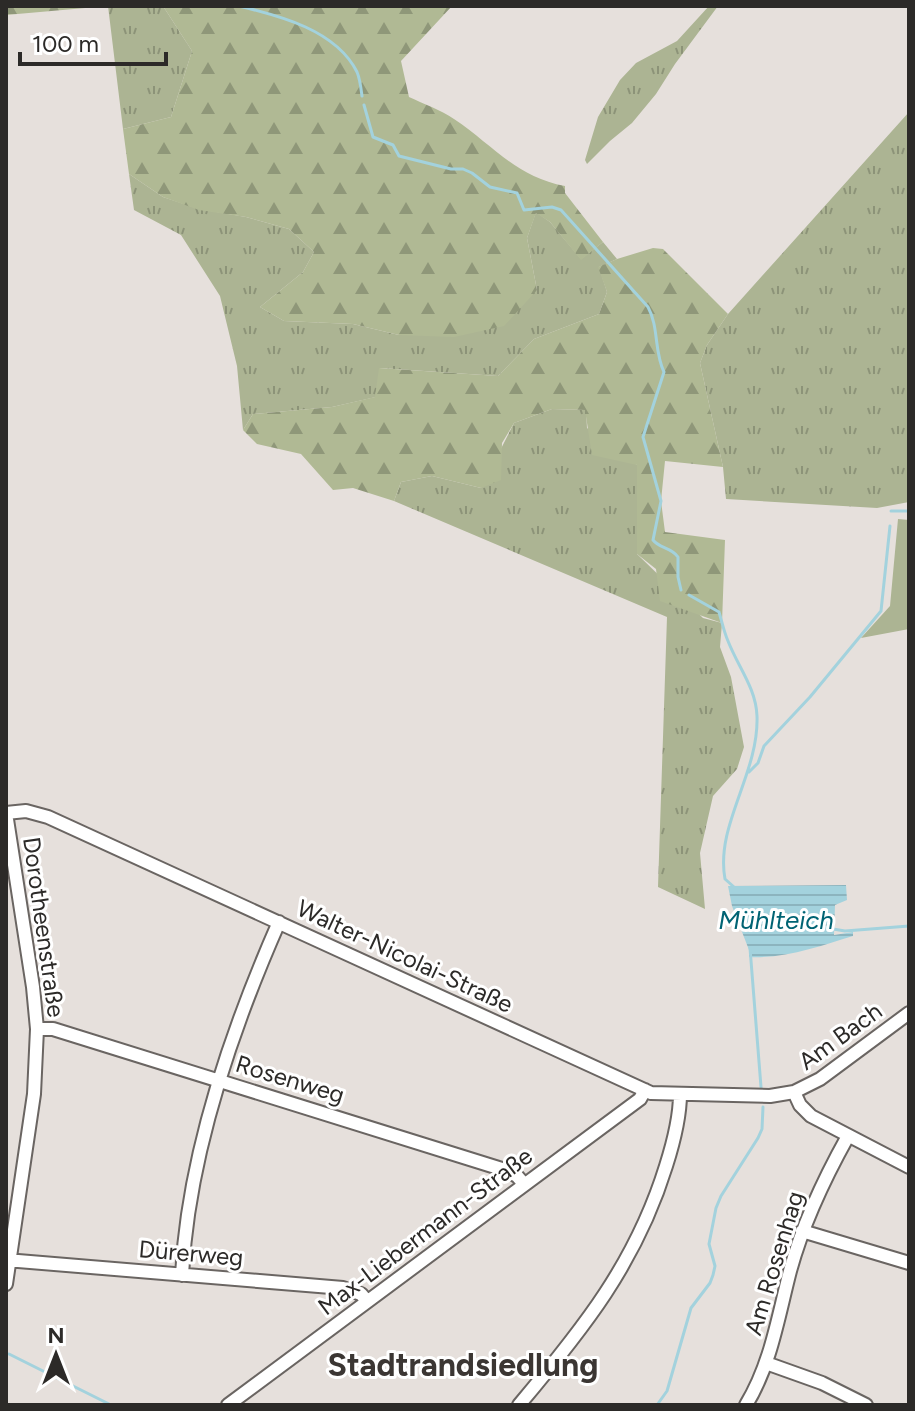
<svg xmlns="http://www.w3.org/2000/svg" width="915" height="1411" font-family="Figtree,sans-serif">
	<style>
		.grass { fill: url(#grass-tufts) }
		.forest { fill: url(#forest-firs) }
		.green { fill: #acb493 }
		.water { fill: url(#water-rules) }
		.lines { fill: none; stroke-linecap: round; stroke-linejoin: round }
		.stream { stroke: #a3d2dd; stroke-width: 3 }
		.street-casing { stroke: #6a6562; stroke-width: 16 }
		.street { stroke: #fff; stroke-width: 12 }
		.labels { text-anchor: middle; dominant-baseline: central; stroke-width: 6; stroke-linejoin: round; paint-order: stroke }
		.street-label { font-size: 24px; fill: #2c2a28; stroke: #fff }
		.water-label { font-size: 26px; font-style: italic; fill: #006373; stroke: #fff }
		.district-label { font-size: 32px; font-weight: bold; fill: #3b3633; stroke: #fff }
	</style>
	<defs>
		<pattern id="grass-tufts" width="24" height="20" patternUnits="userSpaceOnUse" patternTransform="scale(2)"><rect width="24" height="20" fill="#acb493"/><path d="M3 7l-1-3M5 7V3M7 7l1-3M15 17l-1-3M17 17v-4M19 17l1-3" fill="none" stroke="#8c9378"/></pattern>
		<pattern id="forest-firs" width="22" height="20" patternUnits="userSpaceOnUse" patternTransform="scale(2)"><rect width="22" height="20" fill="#b0b994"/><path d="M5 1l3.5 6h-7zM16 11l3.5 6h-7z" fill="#8f9779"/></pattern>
		<pattern id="water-rules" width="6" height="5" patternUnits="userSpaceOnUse" patternTransform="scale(2)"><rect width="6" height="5" fill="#a3d2dd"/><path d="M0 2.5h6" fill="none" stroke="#8cb4be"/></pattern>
	</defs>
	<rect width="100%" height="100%" fill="#e6e0dc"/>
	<path class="grass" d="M 108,6 L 163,6 L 192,51 L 171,117 L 123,129 Z
		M 709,6 L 718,6 L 675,64 L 656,94 L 632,123 L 610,141 L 587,164 L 585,160 L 598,117 L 620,80 L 636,63 L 677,41 Z
		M 909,112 L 909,502 L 877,508 L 726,499 L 723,467 L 700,363 L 707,345 L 728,314 Z
		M 129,174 L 163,197 L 199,209 L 246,217 L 289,229 L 314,252 L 303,272 L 260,307 L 284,321 L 353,324 L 399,335 L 537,290 L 527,238 L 536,212 L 550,222 L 581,259 L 603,242 L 617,259 L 599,267 L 607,292 L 599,314 L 534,339 L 498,376 L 380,368 L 376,397 L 332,407 L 253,414 L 243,430 L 237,366 L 220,296 L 181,235 L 134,210 Z
		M 552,409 L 586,410 L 587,428 L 637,465 L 637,554 L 703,618 L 722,623 L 720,647 L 731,677 L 744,747 L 737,769 L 713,796 L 700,853 L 705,909 L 658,887 L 667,617 L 394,501 L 401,482 L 432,476 L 481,488 L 514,423 Z"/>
	<path class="forest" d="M 6,6 L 108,6 L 6,15 Z
		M 163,6 L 452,6 L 401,61 L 409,97 C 424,104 441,110 454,119 C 493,145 516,177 565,186 L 565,193 L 603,242 L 581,260 L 550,222 L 536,213 L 527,238 L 537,290 L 504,326 L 454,337 L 399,335 L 353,324 L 284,321 L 260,307 L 303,272 L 314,252 L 289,229 L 246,217 L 199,210 L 163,197 L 129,174 L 123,129 L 171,117 L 192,51 Z
		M 653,248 L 663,249 L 728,314 L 707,345 L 700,363 L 723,467 L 665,461 L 661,501 L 665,532 L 725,540 L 722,623 L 660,601 L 656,569 L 637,554 L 637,465 L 592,455 L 585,410 L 552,409 L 514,423 L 502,443 L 501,480 L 481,488 L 432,476 L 401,482 L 394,501 L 353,488 L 333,490 L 301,454 L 257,444 L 243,430 L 253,414 L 332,407 L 375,397 L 379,368 L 498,376 L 534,339 L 599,314 L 607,292 L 598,267 L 617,259 Z"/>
	<path class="green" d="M 898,519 L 909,520 L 909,629 L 861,638 L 890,606 Z"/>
	<path class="water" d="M 846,885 L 847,900 L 835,905 L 834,935 L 853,932 L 853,936 C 821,946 784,959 749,957 L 749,950 L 732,906 L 728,886 Z"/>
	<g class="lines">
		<path class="stream" d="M 239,6 C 280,16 336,30 357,72 C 360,79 361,88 362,96
			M 364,105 L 373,137 L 393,145 L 399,156 L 451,169 L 463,169 L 472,173 L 490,187 L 517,193 L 524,210 L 552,207 L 561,210 L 648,307 C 659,327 654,352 664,372 L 643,437 L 661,501 L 653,540 C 660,549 671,547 678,557 L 678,577 L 681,590
			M 891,511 L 909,511
			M 689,595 L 719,612 C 722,622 724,632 728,641 C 738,667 756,688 757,716 C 759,774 715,825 725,879 L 734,887
			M 749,772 L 758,763 L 764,746 L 810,697 L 881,611 L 890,526
			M 833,929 L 845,931 L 909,926
			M 750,948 L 761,1087
			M 9,1354 L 111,1405
			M 657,1405 L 667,1391 L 691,1308 L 710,1283 L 713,1275 L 715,1266 L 709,1244 L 716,1208 L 721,1196 L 758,1138 L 762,1129 L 763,1107"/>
		<defs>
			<path id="street" d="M 37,1029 L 53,1029 L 505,1170 L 517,1176 L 524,1184
				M 794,1092 L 800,1105 L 811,1116 L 909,1167
				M 802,1231 L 909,1263
				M 6,1260 L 343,1288 L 361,1294 L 367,1301
				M 182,1275 C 188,1155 231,1031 279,922
				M 6,1284 L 34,1094 L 37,1029 L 33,987 L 6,813 L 26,811 L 48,817 L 651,1093 L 770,1096 L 794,1092 L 820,1079 L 909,1013
				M 766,1363 L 822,1383 L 866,1405
				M 228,1405 L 640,1099 L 645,1090
				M 519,1405 C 583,1329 636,1263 666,1166 C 673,1144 680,1118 680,1094
				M 746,1405 C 771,1364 778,1317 790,1271 C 803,1223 824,1179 848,1136"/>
		</defs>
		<use href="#street" class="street-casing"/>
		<use href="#street" class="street"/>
	</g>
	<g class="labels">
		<g class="street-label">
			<text transform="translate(44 927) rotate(82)">Dorotheenstraße</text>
			<text transform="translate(405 956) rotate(25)">Walter-Nicolai-Straße</text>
			<text transform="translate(840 1036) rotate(-36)">Am Bach</text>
			<text transform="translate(290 1079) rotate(17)">Rosenweg</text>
			<text transform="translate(425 1231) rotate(-37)">Max-Liebermann-Straße</text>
			<text transform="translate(191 1253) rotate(5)">Dürerweg</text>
			<text transform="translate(774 1263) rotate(-73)">Am Rosenhag</text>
		</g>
		<g class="water-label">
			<text x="776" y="920">Mühlteich</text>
		</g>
		<g class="district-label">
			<text x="463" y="1365">Stadtrandsiedlung</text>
		</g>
	</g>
	<rect width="915" height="1411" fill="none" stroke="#2c2a28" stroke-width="16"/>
	<g transform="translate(56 1355)" stroke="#ffffff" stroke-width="6" paint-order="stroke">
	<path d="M0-6L14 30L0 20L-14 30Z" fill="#2c2a28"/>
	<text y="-12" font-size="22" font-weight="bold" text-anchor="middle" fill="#2c2a28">N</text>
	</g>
	<path d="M20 52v12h146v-12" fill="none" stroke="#2c2a28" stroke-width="4"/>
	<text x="32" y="52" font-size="24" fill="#2c2a28" stroke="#ffffff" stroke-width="6" paint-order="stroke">100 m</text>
</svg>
